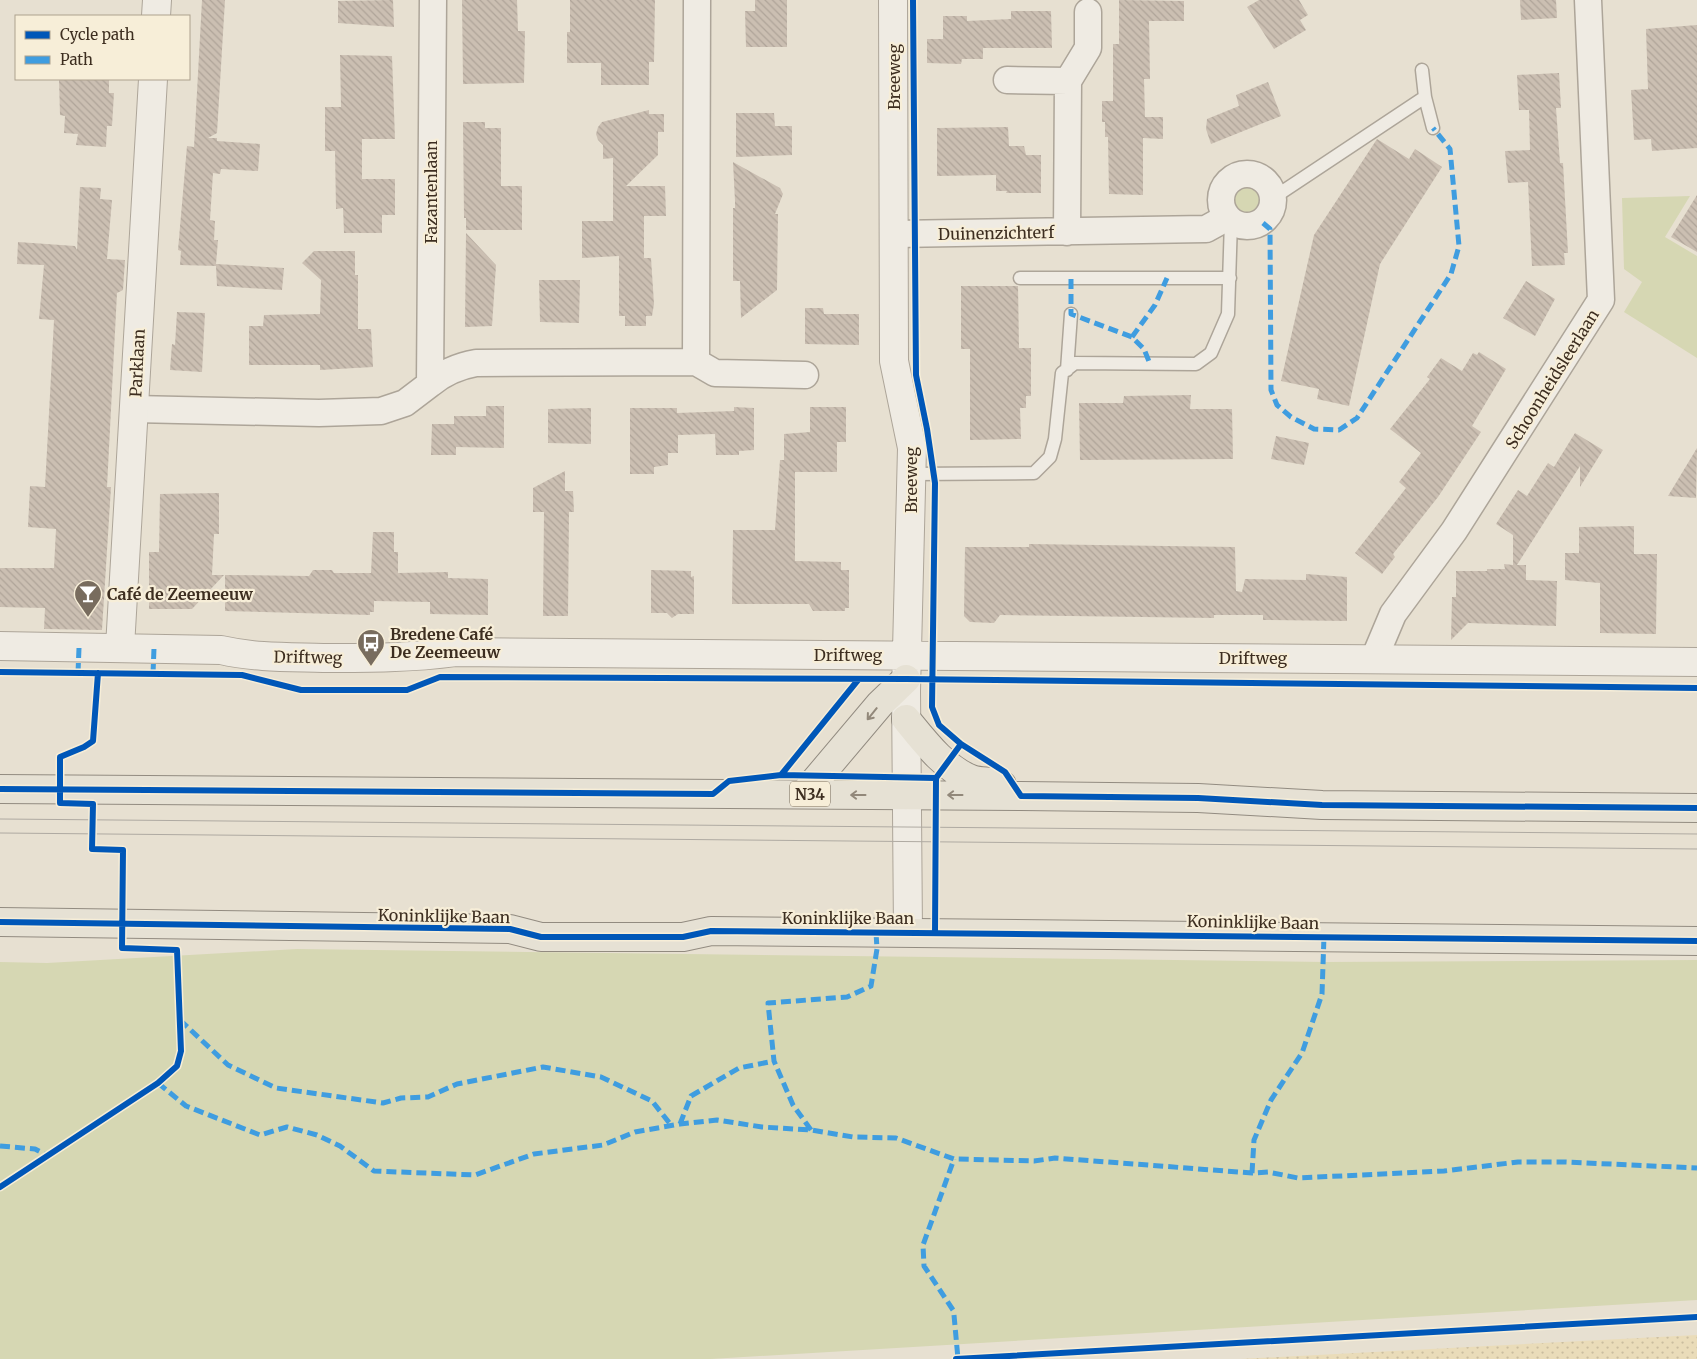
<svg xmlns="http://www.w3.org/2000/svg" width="1697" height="1359" font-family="Merriweather,serif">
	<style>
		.grass { fill: #d6d7b3 }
		.sand { fill: url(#sand-dots) }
		.building { fill: url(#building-back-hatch) }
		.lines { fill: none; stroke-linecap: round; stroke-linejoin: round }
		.service-casing { stroke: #ada599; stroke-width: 15 }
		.minor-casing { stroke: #ada599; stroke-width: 29 }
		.tertiary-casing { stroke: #ada599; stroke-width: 30 }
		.primary-casing { stroke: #928b80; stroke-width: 30 }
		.service { stroke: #efebe3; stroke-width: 12 }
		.minor { stroke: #efebe3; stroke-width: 26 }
		.tertiary { stroke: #efebe3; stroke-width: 28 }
		.primary { stroke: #e6e1d4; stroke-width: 28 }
		.tram { stroke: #afaaa2; stroke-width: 1 }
		.quiet { stroke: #3f9de0; stroke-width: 5; stroke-dasharray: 10 5; stroke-linecap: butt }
		.cycleway-casing { stroke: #f7eed8; stroke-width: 9 }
		.cycleway { stroke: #0057b8; stroke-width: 6 }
		.oneway { stroke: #92887a }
		.labels { text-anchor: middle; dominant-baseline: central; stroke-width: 4.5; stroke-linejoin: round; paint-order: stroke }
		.shield { fill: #f7eed8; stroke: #756857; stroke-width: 1 }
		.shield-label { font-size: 15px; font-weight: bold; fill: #3d2e20 }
		.street-label { font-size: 16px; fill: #3d2e20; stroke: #f7eed8 }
		.poi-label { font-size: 16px; font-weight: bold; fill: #3d2e20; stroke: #f7eed8; text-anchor: start }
	</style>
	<defs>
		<pattern id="sand-dots" width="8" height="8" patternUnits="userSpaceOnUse" patternTransform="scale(1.25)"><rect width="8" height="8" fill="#eadcb9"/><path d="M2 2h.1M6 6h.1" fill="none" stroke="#cabd9f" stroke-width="1.8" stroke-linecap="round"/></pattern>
		<pattern id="building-back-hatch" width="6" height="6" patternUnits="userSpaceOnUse" patternTransform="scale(1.25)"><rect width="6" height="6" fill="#cbbfb2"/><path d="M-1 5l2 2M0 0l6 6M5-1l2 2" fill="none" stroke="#afa499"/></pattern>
	</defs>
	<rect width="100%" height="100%" fill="#e7e0d1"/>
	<path class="grass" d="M1233 201a14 14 0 1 1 28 0a14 14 0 1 1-28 0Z
		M 1690,196 L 1665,237 L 1697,256 L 1697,358 L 1624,312 L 1642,282 L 1624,269 L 1622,198 Z
		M 297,949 L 1325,962 L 1697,960 L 1697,1300 L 711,1359 L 0,1359 L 0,962 L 47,963 Z"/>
	<path class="sand" d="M 1697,1335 L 1697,1359 L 1240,1359 Z"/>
	<path class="building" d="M 202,0 L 225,0 L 217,133 L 208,138 L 217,138 L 217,141 L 260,144 L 258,171 L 221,169 L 220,174 L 213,173 L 210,220 L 215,221 L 214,240 L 218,240 L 216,264 L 284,268 L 282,290 L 217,286 L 216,266 L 180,265 L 181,251 L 178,250 L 187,146 L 194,147 Z
		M 393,0 L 394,27 L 338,23 L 338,1 Z
		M 462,0 L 517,0 L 518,31 L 525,31 L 524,83 L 463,84 Z
		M 570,0 L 655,0 L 654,62 L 649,62 L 649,85 L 601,85 L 601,63 L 567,63 L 567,32 L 570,32 Z
		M 755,0 L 787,0 L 787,47 L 746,47 L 745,11 L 755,11 Z
		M 1119,0 L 1184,1 L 1184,21 L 1149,21 L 1150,79 L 1144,79 L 1145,117 L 1163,117 L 1163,139 L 1143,138 L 1143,195 L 1109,194 L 1108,137 L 1105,137 L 1105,122 L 1102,122 L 1102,101 L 1113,101 L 1113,44 L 1119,44 Z
		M 1259,0 L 1299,0 L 1308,15 L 1300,20 L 1306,30 L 1274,49 L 1247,7 Z
		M 1520,0 L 1556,0 L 1557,18 L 1521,20 Z
		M 1011,11 L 1051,11 L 1052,48 L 983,48 L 983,59 L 962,59 L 961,64 L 927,63 L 927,39 L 943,39 L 943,16 L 967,16 L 967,21 L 1011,19 Z
		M 1697,25 L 1697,148 L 1652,151 L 1651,139 L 1634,140 L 1631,90 L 1648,89 L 1646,29 Z
		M 340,55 L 392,56 L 395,139 L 362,139 L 362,179 L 395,179 L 395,215 L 382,215 L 382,233 L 344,233 L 343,208 L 336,209 L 335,151 L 325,151 L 325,107 L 341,107 Z
		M 1559,73 L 1561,108 L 1556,108 L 1560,163 L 1563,163 L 1568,253 L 1564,253 L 1565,265 L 1532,266 L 1528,182 L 1508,183 L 1505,151 L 1530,150 L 1529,110 L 1519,110 L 1517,75 Z
		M 59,79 L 109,79 L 109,93 L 114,93 L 112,126 L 107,126 L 106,147 L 76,145 L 78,134 L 64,133 L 65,116 L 60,115 Z
		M 1268,82 L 1281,116 L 1211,144 L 1206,129 L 1207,119 L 1239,106 L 1236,95 Z
		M 649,110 L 649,114 L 664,114 L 664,132 L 658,132 L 658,155 L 626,186 L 665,186 L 666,216 L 644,216 L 644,258 L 651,258 L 654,304 L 652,316 L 646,316 L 646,326 L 625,326 L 625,316 L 619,316 L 619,256 L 582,258 L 582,221 L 613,221 L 613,158 L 603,159 L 603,145 L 598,140 L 596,134 L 598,127 L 602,122 Z
		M 736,113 L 774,113 L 775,126 L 792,126 L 792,155 L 736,157 Z
		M 463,122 L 485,122 L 485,128 L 501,128 L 501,186 L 522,186 L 522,230 L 466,230 L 466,218 L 464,218 Z
		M 1008,127 L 1009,146 L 1024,146 L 1026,155 L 1041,155 L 1041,193 L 1006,193 L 1007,191 L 996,191 L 996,175 L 937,176 L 937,128 Z
		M 1377,139 L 1409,159 L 1415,149 L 1442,167 L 1380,264 L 1349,406 L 1317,399 L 1319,389 L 1281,381 L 1314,235 Z
		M 733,162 L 780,188 L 783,194 L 775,214 L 778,214 L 777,290 L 741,318 L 740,281 L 733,281 L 733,208 L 735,208 L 735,201 Z
		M 80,187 L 101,188 L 100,199 L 112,200 L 107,259 L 125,260 L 123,290 L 117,293 L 107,487 L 111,487 L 102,630 L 44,629 L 45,608 L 0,607 L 0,568 L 54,568 L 56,529 L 28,527 L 30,486 L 45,487 L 54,320 L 39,319 L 44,265 L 17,264 L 18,242 L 75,246 L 77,250 Z
		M 1697,195 L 1697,252 L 1671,237 Z
		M 466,233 L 496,265 L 492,326 L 465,327 Z
		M 314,251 L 355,251 L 355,275 L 358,275 L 358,329 L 371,329 L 373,367 L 320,370 L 320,365 L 249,365 L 249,326 L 263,326 L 264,315 L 320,314 L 321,280 L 302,263 Z
		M 539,280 L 580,280 L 579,323 L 540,322 Z
		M 1526,281 L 1555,299 L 1535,336 L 1503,318 Z
		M 961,286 L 1018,286 L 1019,348 L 1031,348 L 1031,396 L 1026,396 L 1026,408 L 1020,408 L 1021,439 L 970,440 L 970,349 L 961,349 Z
		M 805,308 L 823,308 L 824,314 L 859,314 L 859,345 L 805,344 Z
		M 177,312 L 205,313 L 202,372 L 170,370 L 172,344 L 175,345 Z
		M 1479,352 L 1506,369 L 1472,426 L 1481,432 L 1438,497 L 1393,554 L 1395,557 L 1382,574 L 1355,553 L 1406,488 L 1399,482 L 1421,453 L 1390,429 L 1430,379 L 1427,377 L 1441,358 L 1462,371 L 1473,353 L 1477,355 Z
		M 1191,395 L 1190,409 L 1232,409 L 1233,459 L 1080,460 L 1079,403 L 1123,403 L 1124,396 Z
		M 486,406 L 504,406 L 504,448 L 456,447 L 456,455 L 431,455 L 432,424 L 454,424 L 454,416 L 486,416 Z
		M 734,407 L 754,408 L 754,450 L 739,451 L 739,455 L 716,455 L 715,434 L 678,435 L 678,453 L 668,453 L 668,465 L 654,467 L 654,474 L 630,474 L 630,408 L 677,408 L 677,413 L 734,411 Z
		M 810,407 L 846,407 L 846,442 L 837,442 L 837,472 L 795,472 L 795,561 L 841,562 L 841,570 L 849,570 L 849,608 L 845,608 L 845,611 L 813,611 L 809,604 L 732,604 L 733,530 L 775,530 L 780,460 L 784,460 L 784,434 L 810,432 Z
		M 591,408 L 591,444 L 548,443 L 548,409 Z
		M 1575,433 L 1603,450 L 1580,487 L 1580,466 L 1517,565 L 1526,565 L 1526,580 L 1557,581 L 1556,626 L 1468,623 L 1451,640 L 1452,597 L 1456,597 L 1456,571 L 1487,571 L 1487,569 L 1505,569 L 1504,564 L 1513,565 L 1513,535 L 1496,524 L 1518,490 L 1527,496 L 1548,463 L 1554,467 Z
		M 1276,436 L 1309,443 L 1304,465 L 1271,459 Z
		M 1697,448 L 1696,498 L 1668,496 Z
		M 565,471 L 565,491 L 573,491 L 574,512 L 569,512 L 568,616 L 543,616 L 544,512 L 533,512 L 533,488 Z
		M 219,493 L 219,534 L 214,534 L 212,575 L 224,575 L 192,609 L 149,609 L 149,552 L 159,552 L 160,494 Z
		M 1634,526 L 1634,554 L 1657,554 L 1656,634 L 1600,633 L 1600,583 L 1565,580 L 1565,553 L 1579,553 L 1579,527 Z
		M 373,532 L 394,532 L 394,552 L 398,552 L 398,573 L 448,572 L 448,578 L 488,579 L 488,615 L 430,614 L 430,602 L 374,601 L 374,612 L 370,612 L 370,615 L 225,611 L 225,575 L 309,576 L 313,570 L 332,570 L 334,573 L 371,573 Z
		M 1029,544 L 1235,547 L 1236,591 L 1242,592 L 1245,579 L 1306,580 L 1306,574 L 1347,577 L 1347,621 L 1263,620 L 1263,615 L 1214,615 L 1214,618 L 1000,615 L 994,623 L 970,622 L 964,616 L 965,547 L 1029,547 Z
		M 651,570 L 691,571 L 691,577 L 694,576 L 694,614 L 678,614 L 672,618 L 667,613 L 651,613 Z"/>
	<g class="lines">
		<defs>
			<path id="service" d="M 1425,97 L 1433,128
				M 1273,198 L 1425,97 L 1422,70
				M 1020,278 L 1230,278
				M 1067,370 L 1071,314
				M 912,474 L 1034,473 L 1050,457 L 1055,439 L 1062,373 L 1075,363 L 1196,364 L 1211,353 L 1228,314 L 1231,221"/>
			<path id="minor" d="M 1007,80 L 1068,81
				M1221 200a26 26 0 1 1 52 0a26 26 0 1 1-52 0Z
				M 1067,232 L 1068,81 L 1088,48 L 1088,12
				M 895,234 L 1206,229 L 1226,218
				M 696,362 L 715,373 L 805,375
				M 430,384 C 443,373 459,366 476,363 L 696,362 L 697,0
				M 134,409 L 319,413 L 381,411 L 405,403 L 430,384 L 433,0
				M 1374,659 L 1393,614 L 1454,531 L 1601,300 L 1588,0"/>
			<path id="tertiary" d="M 893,0 L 894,361 L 912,448 L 906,691 L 908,932
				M 156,16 L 157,0
				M 0,646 L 221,650 C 256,658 288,657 323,658 C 368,658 411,658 456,652 L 1697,662
				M 120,647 L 153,79"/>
			<path id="primary" d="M 906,719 C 924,741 944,768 971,779 C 981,783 993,780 1002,785
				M 0,789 L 1021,796 L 1198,798 L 1322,805 L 1697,808
				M 804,794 L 880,704 L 906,679
				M 0,922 L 510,929 L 541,937 L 683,937 L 711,931 L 1697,941"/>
		</defs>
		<use href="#service" class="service-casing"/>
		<use href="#minor" class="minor-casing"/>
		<use href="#tertiary" class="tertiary-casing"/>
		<use href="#primary" class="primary-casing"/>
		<use href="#service" class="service"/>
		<use href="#minor" class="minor"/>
		<use href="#tertiary" class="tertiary"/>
		<use href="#primary" class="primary"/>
		<path class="tram" d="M 0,819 L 1697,834
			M 0,833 L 1697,849"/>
		<path class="quiet" d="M 1263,223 L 1270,229 L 1271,390 L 1277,405 L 1291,417 L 1314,429 L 1339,430 L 1357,418 L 1451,274 L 1459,246 L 1450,149 L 1433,128
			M 1071,279 L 1071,314 L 1132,337 L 1144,349 L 1150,364
			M 1132,337 L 1155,305 L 1167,278
			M 78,673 L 79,648
			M 153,674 L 154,648
			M 180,1020 L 228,1065 L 276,1088 L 383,1103 L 401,1098 L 428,1097 L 457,1084 L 543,1067 L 601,1077 L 652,1101 L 671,1125
			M 158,1083 L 186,1106 L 260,1135 L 287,1127 L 317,1135 L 340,1146 L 374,1171 L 475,1175 L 534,1154 L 603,1145 L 635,1132 L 680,1124 L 717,1120 L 762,1127 L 811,1130 L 853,1137 L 896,1138 L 954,1159 L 1034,1161 L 1055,1158 L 1252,1173 L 1268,1172 L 1298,1178 L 1444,1171 L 1518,1162 L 1566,1162 L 1697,1168
			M 680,1124 L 691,1096 L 739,1068 L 774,1061
			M 811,1130 L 793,1105 L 774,1061 L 768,1003 L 847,997 L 871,986 L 877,949 L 876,932
			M 0,1146 L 35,1149 L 48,1156 L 46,1158
			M 1252,1173 L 1254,1140 L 1271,1100 L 1302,1053 L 1322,994 L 1324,936
			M 953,1310 L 924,1266 L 923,1245 L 954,1159
			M 954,1315 L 958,1359"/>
		<defs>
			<path id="cycleway" d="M 913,0 L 916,375 L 927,429 L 935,483 L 932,707 L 939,725 L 961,744 L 936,778 L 935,933
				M 0,672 L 242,675 L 301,690 L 407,690 L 440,677 L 906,679 L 1697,688
				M 961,744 L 1005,772 L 1021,796 L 1198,798 L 1322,805 L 1697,808
				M 781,775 L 858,680
				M 0,789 L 713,794 L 729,781 L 781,775 L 936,778
				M 0,922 L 510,929 L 541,937 L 683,937 L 711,931 L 1697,941
				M 0,1187 L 158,1083 L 177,1066 L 181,1051 L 177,950 L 122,948 L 123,850 L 92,849 L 93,804 L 60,803 L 60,757 L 84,747 L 93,741 L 98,673
				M 956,1359 L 1697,1317"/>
		</defs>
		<use href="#cycleway" class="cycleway-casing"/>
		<use href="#cycleway" class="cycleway"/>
	</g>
	<defs><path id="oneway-shaft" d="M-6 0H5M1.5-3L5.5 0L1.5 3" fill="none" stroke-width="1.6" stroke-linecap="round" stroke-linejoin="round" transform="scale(1.25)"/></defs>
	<g class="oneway">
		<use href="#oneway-shaft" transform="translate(872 714) rotate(129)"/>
		<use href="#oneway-shaft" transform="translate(858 795) rotate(-180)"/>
		<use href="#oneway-shaft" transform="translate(955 795) rotate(-180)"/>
	</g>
	<defs>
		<symbol id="bar-pin" viewBox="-11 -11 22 30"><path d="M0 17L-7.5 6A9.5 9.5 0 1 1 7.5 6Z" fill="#786c5e" stroke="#f7eed8"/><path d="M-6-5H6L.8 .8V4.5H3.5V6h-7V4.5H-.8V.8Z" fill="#fff"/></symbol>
		<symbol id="bus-pin" viewBox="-11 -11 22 30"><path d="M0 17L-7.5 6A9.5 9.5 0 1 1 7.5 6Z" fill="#786c5e" stroke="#f7eed8"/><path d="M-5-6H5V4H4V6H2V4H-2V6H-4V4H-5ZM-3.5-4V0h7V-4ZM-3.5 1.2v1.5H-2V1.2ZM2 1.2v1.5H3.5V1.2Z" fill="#fff"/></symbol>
	</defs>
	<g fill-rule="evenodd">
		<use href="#bar-pin" x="72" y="578" width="32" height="43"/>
		<use href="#bus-pin" x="355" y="627" width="32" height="43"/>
	</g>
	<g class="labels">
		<rect class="shield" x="790" y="781.5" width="40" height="25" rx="4"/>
		<g class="shield-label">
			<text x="810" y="794">N34</text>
		</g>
		<g class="street-label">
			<text transform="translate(894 77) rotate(-90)">Breeweg</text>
			<text transform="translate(431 192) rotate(-90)">Fazantenlaan</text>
			<text transform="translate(996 233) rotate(-1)">Duinenzichterf</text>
			<text transform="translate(137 363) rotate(-87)">Parklaan</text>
			<text transform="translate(1552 379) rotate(-58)">Schoonheidsleerlaan</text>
			<text transform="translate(911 480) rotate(-90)">Breeweg</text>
			<text x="848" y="655">Driftweg</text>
			<text transform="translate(308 657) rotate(1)">Driftweg</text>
			<text x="1253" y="658">Driftweg</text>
			<text transform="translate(444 916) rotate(1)">Koninklijke Baan</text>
			<text x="848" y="918">Koninklijke Baan</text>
			<text transform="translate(1253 922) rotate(1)">Koninklijke Baan</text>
		</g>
		<g class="poi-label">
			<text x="107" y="594">Café de Zeemeeuw</text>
			<text x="390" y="634">Bredene Café<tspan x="390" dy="18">De Zeemeeuw</tspan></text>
		</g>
	</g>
	<rect x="15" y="15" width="175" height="65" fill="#f7eed8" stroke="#ada18e"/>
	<rect x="25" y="31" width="25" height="8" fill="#0057b8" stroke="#ada18e"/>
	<text x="60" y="40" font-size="15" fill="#3d2e20">Cycle path</text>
	<rect x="25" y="56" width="25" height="8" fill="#3f9de0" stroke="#ada18e"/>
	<text x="60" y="65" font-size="15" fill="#3d2e20">Path</text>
</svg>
